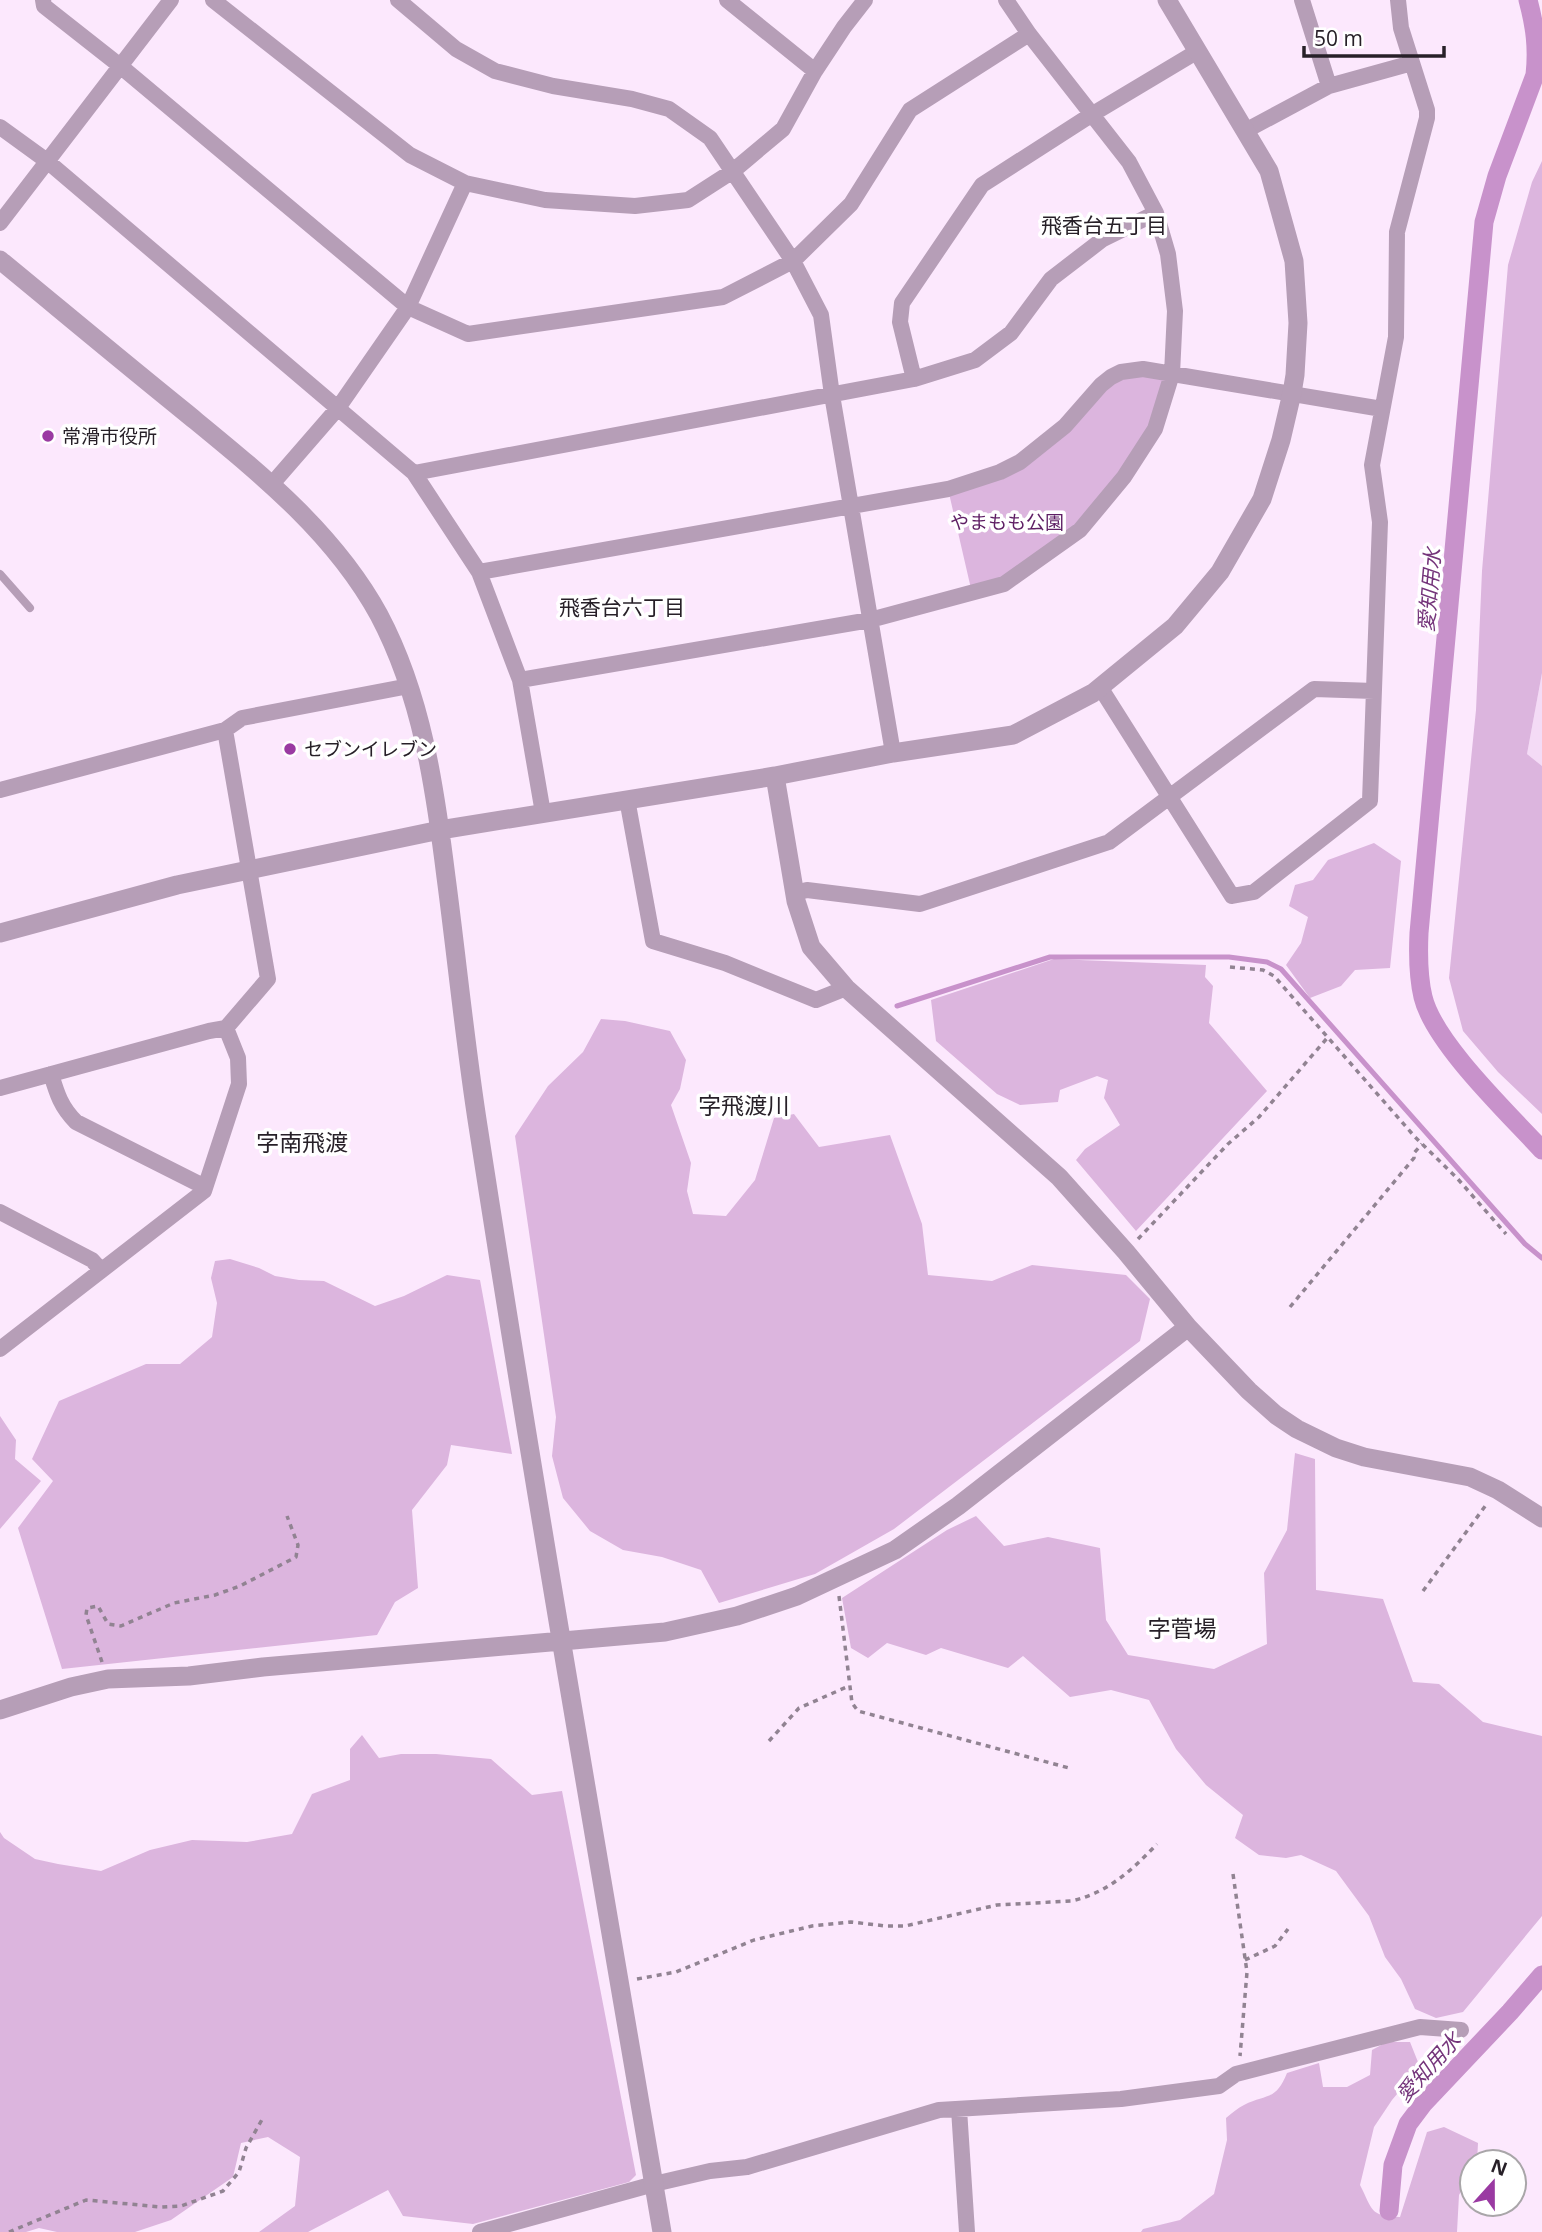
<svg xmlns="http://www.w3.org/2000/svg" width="1542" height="2232" font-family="'Open Sans','Noto Sans JP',sans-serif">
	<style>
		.built { fill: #f4dbf6 }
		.green { fill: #dcb5de }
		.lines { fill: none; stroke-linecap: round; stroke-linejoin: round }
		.stream { stroke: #c892cb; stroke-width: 5 }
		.canal { stroke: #c892cb; stroke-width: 19 }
		.path { stroke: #918392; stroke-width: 3.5; stroke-dasharray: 5 5; stroke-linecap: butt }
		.service { stroke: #b69eb7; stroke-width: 8 }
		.minor { stroke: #b69eb7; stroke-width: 16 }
		.tertiary { stroke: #b69eb7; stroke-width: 19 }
		.poi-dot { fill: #9a3aa2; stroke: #fff; stroke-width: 2.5 }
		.labels { text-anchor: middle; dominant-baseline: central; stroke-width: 7; stroke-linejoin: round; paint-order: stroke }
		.poi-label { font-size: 19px; fill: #272028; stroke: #fff; text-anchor: start }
		.park-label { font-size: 19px; fill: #5e1e64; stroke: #fff }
		.neighbourhood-label { font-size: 21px; fill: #272028; stroke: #fff }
		.water-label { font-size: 21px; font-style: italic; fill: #75357b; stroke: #fff }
		.quarter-label { font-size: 23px; fill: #272028; stroke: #fff }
	</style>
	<rect width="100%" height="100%" fill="#fce8fd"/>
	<path class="built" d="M 1542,673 L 1542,766 L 1527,754 Z"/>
	<path class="green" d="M 1542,161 L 1542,673 L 1527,754 L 1542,766 L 1542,1114 L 1498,1072 L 1463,1031 L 1449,978 L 1476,710 L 1482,571 L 1508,265 L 1532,182 Z
		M 1172,374 L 1155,429 L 1080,530 L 1004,584 L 972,593 L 948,489 L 1000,472 L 1111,377 Z
		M 1374,843 L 1401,861 L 1390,968 L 1355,970 L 1341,986 L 1310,998 L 1286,965 L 1301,943 L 1308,917 L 1289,906 L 1295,885 L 1313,880 L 1328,860 Z
		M 1054,959 L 1206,965 L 1205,977 L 1213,986 L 1209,1023 L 1267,1091 L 1136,1231 L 1076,1160 L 1085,1149 L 1120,1125 L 1104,1098 L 1108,1080 L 1097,1076 L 1060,1090 L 1058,1102 L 1020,1105 L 997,1094 L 936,1041 L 931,1000 Z
		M 601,1019 L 625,1021 L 670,1031 L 686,1060 L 680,1089 L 671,1105 L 691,1163 L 687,1191 L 693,1214 L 726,1216 L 755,1180 L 774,1118 L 794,1114 L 819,1147 L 890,1135 L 922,1224 L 928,1275 L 992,1281 L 1032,1265 L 1126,1275 L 1150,1299 L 1140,1341 L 894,1529 L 815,1574 L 719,1603 L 701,1570 L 662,1557 L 623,1550 L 590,1531 L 563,1498 L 552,1456 L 556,1417 L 515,1136 L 548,1086 L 583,1052 Z
		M 230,1259 L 259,1268 L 275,1276 L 299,1280 L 324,1281 L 375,1306 L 404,1296 L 447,1275 L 480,1280 L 512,1454 L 451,1445 L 447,1465 L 412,1510 L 418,1588 L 395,1602 L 377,1635 L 62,1669 L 18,1528 L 53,1481 L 32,1459 L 59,1401 L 146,1364 L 180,1364 L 212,1337 L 217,1303 L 211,1278 L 215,1261 Z
		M 0,1416 L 16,1440 L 15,1459 L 41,1481 L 0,1529 Z
		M 1295,1453 L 1315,1459 L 1316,1590 L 1383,1599 L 1413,1682 L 1439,1684 L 1483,1722 L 1542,1736 L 1542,1916 L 1463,2012 L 1436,2018 L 1415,2009 L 1401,1979 L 1385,1957 L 1369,1916 L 1336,1871 L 1301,1855 L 1286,1858 L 1259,1855 L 1235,1838 L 1243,1815 L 1206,1785 L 1176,1749 L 1149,1700 L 1111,1690 L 1070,1697 L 1023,1656 L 1008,1668 L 941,1648 L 926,1655 L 887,1643 L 868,1658 L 851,1648 L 842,1598 L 947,1530 L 976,1516 L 1004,1546 L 1048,1537 L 1100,1548 L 1106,1620 L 1128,1655 L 1214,1669 L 1267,1644 L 1264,1573 L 1287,1530 Z
		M 362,1735 L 379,1758 L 401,1754 L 436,1754 L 491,1759 L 532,1795 L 562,1791 L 636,2175 L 629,2182 L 473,2224 L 403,2216 L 388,2190 L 308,2232 L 259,2232 L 295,2206 L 300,2157 L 268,2137 L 241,2143 L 233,2177 L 171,2220 L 135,2232 L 57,2232 L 39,2228 L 26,2232 L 0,2232 L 0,1832 L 4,1838 L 35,1859 L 58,1864 L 101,1871 L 150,1850 L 192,1840 L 247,1842 L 292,1834 L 312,1794 L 350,1780 L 350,1749 Z
		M 1387,2042 L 1410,2042 L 1420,2067 L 1392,2100 L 1374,2127 L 1360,2185 C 1373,2210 1369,2216 1400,2217 L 1427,2132 L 1444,2127 L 1478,2143 L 1477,2162 L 1472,2162 L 1472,2172 L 1459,2195 L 1457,2232 L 1141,2232 L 1143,2229 L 1180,2220 L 1214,2194 L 1227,2140 L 1226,2118 C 1232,2113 1238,2108 1244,2105 C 1266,2094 1276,2101 1287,2073 L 1319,2063 L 1323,2087 L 1347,2087 L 1370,2075 L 1372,2050 Z"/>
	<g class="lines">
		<path class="stream" d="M 897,1006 L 1050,957 L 1229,957 L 1267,962 L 1281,969 L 1289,978 L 1525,1244 L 1542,1258"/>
		<path class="canal" d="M 1528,0 C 1535,26 1538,48 1535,75 L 1497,176 L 1484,222 L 1419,933 C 1418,955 1418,976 1423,997 C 1434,1043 1509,1114 1542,1150
			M 1389,2211 L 1393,2165 L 1408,2124 L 1423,2104 L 1510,2012 L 1542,1975"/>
		<path class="path" d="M 1230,967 L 1263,970 L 1274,976 L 1415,1137 L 1457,1178 L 1506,1234
			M 1138,1239 L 1228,1144 L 1259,1117 L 1328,1037
			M 1290,1307 L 1414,1158 L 1414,1153 L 1422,1144
			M 1423,1591 L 1486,1505
			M 839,1596 L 852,1703 L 858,1711 L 1069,1768
			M 102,1662 L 86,1615 L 87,1608 L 98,1606 L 108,1624 L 121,1626 L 174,1603 L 215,1595 L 240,1586 L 296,1557 L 298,1545 L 287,1516
			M 769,1741 L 799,1708 L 849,1686
			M 1233,1874 L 1247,1972 L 1240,2056
			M 1245,1960 L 1275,1946 L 1288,1929
			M 637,1979 L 676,1972 L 754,1940 L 812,1926 L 851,1922 L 886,1926 L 905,1926 L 997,1905 L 1071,1901 C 1108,1893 1132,1870 1157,1844
			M 9,2232 L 86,2200 L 161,2207 L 181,2206 L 223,2191 L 239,2172 L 246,2148 L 264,2116"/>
		<path class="service" d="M 0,574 L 30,608"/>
		<path class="minor" d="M 43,0 L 44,6 L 119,65 L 408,307 L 468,334 L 723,297 L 793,261 L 851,204 L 910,110 L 1029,34
			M 213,0 L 410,155 L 465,183 L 545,200 L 635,206 L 688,200 L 733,171 L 783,129 L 815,71 L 844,27 L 865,0
			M 398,0 L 456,49 L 495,71 L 553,86 L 632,99 L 669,109 L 710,138 L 793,261 L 821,315 L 832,395 L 893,753
			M 727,0 L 815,71
			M 1302,0 L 1329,86
			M 0,127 L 47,161 L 414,473 L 479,572 L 520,680 L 543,813
			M 1245,131 L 1329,86 L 1412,63
			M 0,223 L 171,0
			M 914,379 L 900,322 L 902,303 L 982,185 L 1091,115 L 1198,51
			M 414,473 L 914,379 L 975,360 L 1011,333 L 1051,279 L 1103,239 L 1156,213
			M 272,484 L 338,408 L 408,307 L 465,183
			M 479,572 L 948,489 L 1000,472 L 1020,462 L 1065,426 L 1101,385 L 1111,377 L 1121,372 L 1143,369 L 1382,409
			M 520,680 L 870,620 L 1004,584 L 1080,530 L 1124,477 L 1155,429 L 1172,374 L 1175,311 L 1168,254 L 1156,213 L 1129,162 L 1029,34 L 1006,0
			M 1100,687 L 1232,896 L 1254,892 L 1370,801 L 1380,522 L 1372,465 L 1396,337 L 1397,232 L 1427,118 L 1427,110 L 1401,28 L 1398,0
			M 225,730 L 242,718 L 409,686
			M 0,790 L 225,730 L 268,979 L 226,1028 L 238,1058 L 239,1084 L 204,1191 L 0,1349
			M 627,799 L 653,941 L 725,963 L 816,1000 L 846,988
			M 795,893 L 807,890 L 920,904 L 1109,842 L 1314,689 L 1374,691
			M 51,1074 C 57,1094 61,1107 76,1122 L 205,1187
			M 0,1088 L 209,1031 L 226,1028
			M 0,1212 L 92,1260 L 101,1270
			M 959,2109 L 967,2232
			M 480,2232 L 654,2184 L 710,2171 L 747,2167 L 939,2110 L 1121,2099 L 1219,2086 L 1236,2074 L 1420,2027 L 1461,2030"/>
		<path class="tertiary" d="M 0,260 C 62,311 123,362 185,412 C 258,472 333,531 379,615 C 422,696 435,788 446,877 C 457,960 465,1043 478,1126 C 535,1495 599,1863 662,2232
			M 775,776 L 796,901 L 811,947 L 846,988 L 1059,1177 L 1126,1252 L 1188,1327 L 1249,1391 L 1276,1415 L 1297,1429 L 1336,1448 L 1364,1457 L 1470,1477 L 1498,1490 L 1542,1518
			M 0,933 L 177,885 L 440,830 L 775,776 L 893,753 L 1013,735 L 1093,693 L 1175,626 L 1220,572 L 1262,499 L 1281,440 L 1292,393 L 1295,375 L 1298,323 L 1294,261 L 1269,171 L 1167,0
			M 0,1710 L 71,1687 L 108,1679 L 189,1676 L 263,1667 L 665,1632 L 737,1616 L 797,1596 L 895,1550 L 958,1506 L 1188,1327"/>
	</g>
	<g class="poi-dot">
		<circle cx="48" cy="436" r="7"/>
		<circle cx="290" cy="749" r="7"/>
	</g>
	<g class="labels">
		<g class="poi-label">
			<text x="62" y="436">常滑市役所</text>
			<text x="304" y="749">セブンイレブン</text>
		</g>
		<g class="park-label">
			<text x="1007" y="522">やまもも公園</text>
		</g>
		<g class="neighbourhood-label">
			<text x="1104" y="225">飛香台五丁目</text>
			<text x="622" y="607">飛香台六丁目</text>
		</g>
		<g class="water-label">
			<text transform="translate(1429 590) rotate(-85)">愛知用水</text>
			<text transform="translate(1428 2067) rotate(-48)">愛知用水</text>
		</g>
		<g class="quarter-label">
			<text x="744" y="1105">字飛渡川</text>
			<text x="302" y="1142">字南飛渡</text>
			<text x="1182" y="1628">字菅場</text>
		</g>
	</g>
	<g transform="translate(1493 2183) rotate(21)"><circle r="33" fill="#ffffff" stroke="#a9a6a9" stroke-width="2"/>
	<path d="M0-5L12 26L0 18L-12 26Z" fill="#9a3aa2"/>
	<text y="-10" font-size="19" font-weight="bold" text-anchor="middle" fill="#272028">N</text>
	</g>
	<path d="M1304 46v10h140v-10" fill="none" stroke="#272028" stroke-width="3.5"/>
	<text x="1314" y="46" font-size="21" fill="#272028" stroke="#ffffff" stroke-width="5" paint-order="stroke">50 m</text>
</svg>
